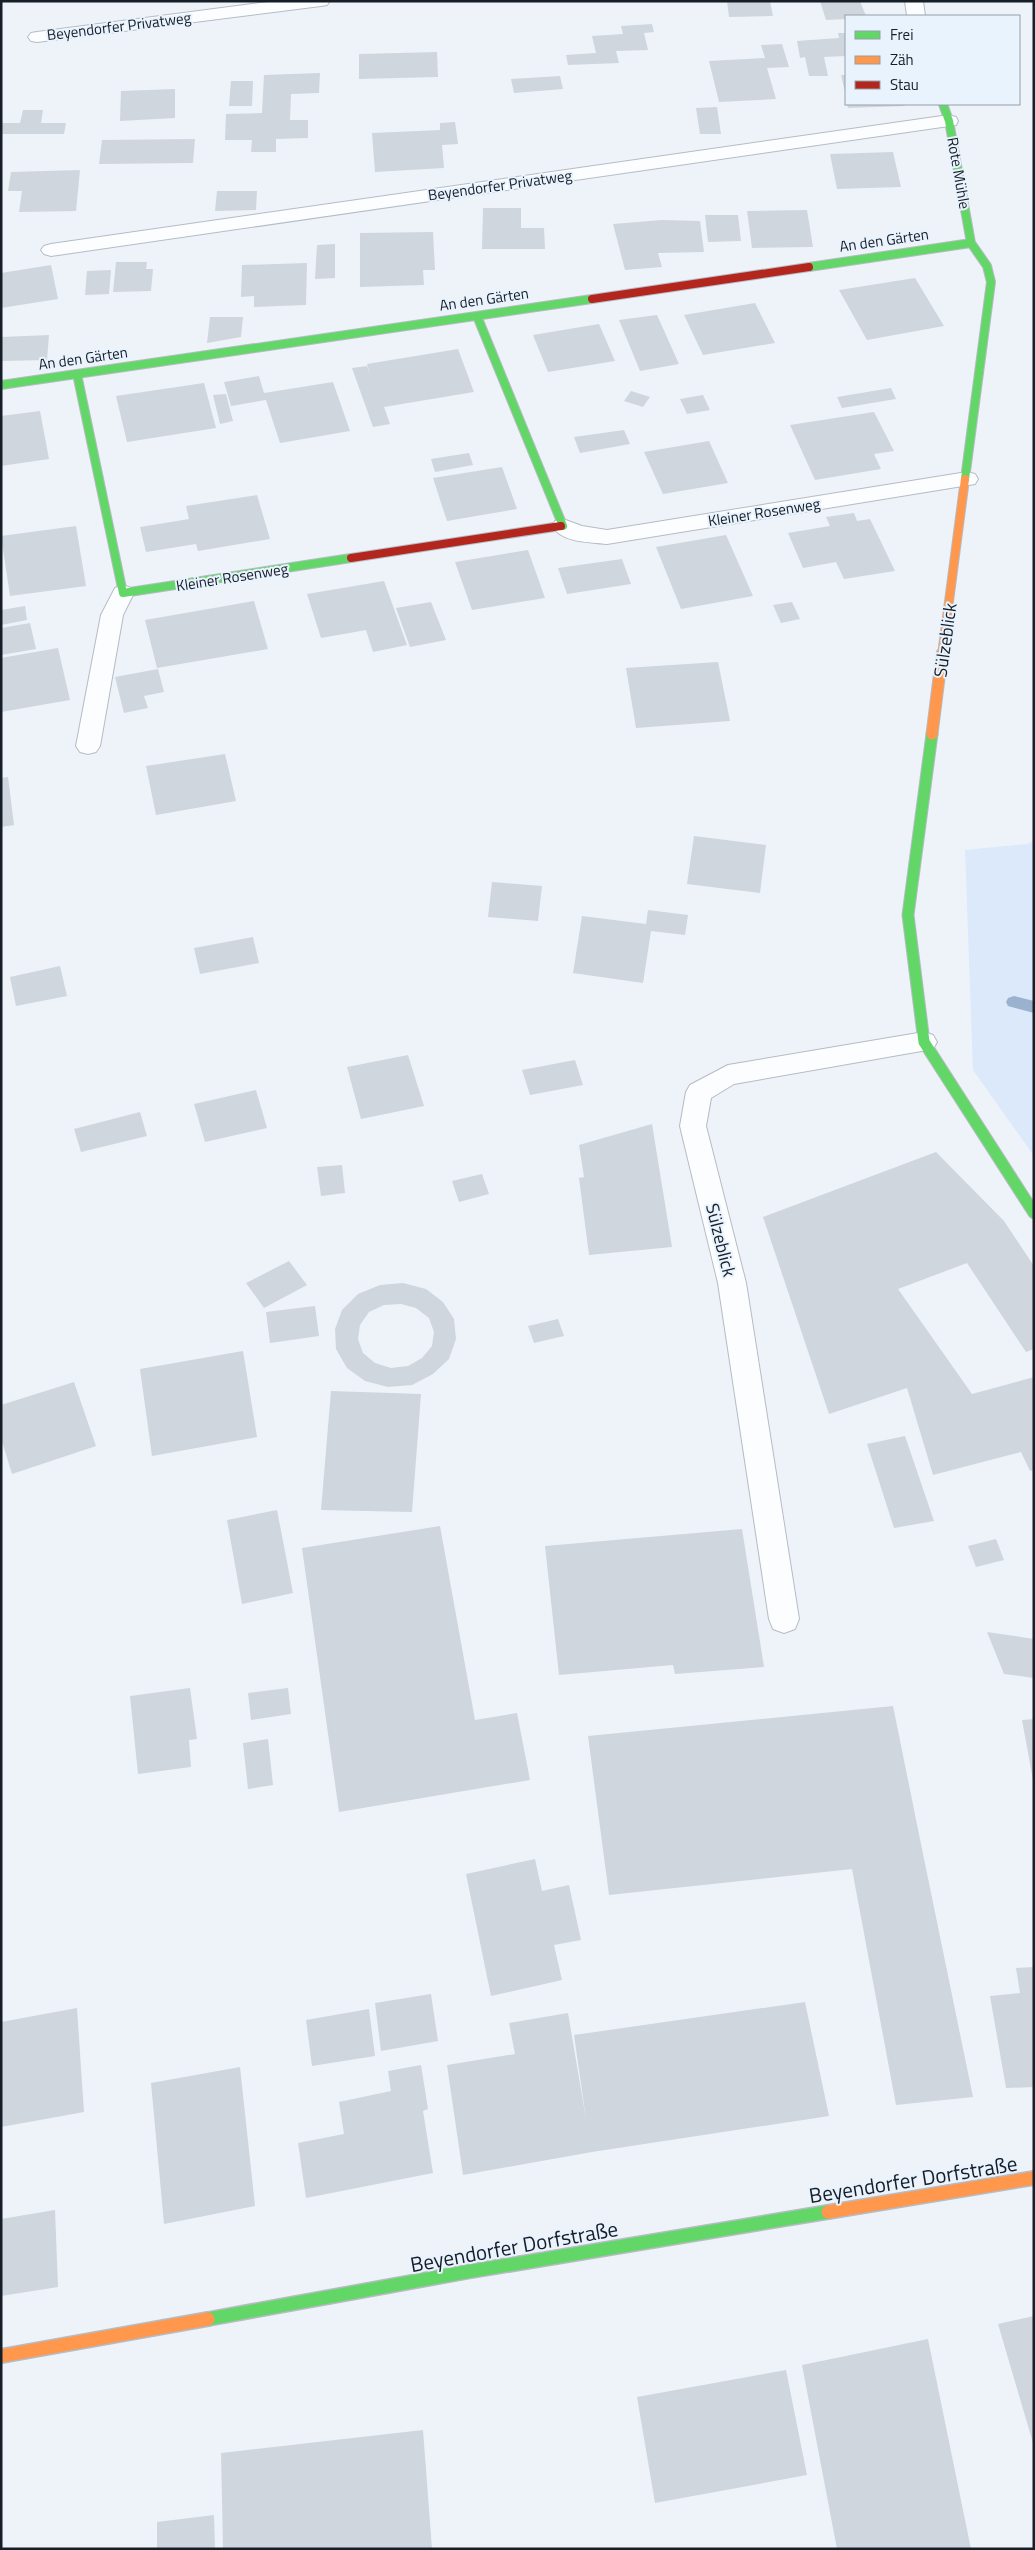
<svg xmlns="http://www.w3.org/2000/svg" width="1035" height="2550" font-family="'Titillium Web',sans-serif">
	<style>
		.green { fill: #dbe9fb }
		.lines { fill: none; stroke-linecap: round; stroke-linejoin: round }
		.stream { fill: #9bb2ce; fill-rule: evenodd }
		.building { fill: #d0d6de; fill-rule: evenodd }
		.lane-casing { stroke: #b6bcc4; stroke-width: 2 }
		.street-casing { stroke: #b6bcc4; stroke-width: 2 }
		.fast-far2-casing { stroke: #b6bcc4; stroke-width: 10 }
		.fast-far1-casing { stroke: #b6bcc4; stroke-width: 13 }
		.fast-casing { stroke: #b6bcc4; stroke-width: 16 }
		.slow-far2-casing { stroke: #b6bcc4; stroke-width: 10 }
		.slow-far1-casing { stroke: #b6bcc4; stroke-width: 13 }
		.slow-casing { stroke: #b6bcc4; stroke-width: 16 }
		.jam-casing { stroke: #b6bcc4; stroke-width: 10 }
		.lane { fill: #fcfdfe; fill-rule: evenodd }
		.street { fill: #fcfdfe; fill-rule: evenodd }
		.fast-far2 { stroke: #63d668; stroke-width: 8 }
		.fast-far1 { stroke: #63d668; stroke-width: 11 }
		.fast { stroke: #63d668; stroke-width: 13 }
		.slow-far2 { stroke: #ff974d; stroke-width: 8 }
		.slow-far1 { stroke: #ff974d; stroke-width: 11 }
		.slow { stroke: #ff974d; stroke-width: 13 }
		.jam { stroke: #b3261e; stroke-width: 8 }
		.labels { text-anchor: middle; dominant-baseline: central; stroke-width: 4; stroke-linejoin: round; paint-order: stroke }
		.far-street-label { font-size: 15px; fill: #161e28; stroke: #e9f3fe }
		.street-label { font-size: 18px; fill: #161e28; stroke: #e9f3fe }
		.near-street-label { font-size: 21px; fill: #161e28; stroke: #e9f3fe }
	</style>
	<rect width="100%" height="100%" fill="#eef3f9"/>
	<path class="green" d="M 1034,841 L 1034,1156 L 973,1070 L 965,850 L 1027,844 Z"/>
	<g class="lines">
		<path class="stream" d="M 1014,996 L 1034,1001 L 1034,1013 L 1008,1006 L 1006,1002 L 1008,998 Z"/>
	</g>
	<path class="building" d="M 727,1 L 770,1 L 773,16 L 729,17 Z
		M 820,1 L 860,1 L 866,16 L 846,16 L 846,19 L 826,20 Z
		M 652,24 L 654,32 L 644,33 L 648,50 L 616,51 L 619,63 L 568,65 L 566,55 L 596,53 L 592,36 L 623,34 L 621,26 Z
		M 838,33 L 846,33 L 846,56 L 824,57 L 828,76 L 809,76 L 805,57 L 800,58 L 797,41 L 839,38 Z
		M 782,44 L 789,67 L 767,68 L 776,99 L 719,102 L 709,61 L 765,58 L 761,45 Z
		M 437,52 L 438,77 L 359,79 L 359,54 Z
		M 320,73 L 319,93 L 291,94 L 290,120 L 308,120 L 308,138 L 276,139 L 276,152 L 251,152 L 252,140 L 225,140 L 226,114 L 262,113 L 264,75 Z
		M 841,75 L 846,75 L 846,96 Z
		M 560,76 L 563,89 L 514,93 L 511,79 Z
		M 231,81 L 253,81 L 252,106 L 229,106 Z
		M 175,89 L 175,118 L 120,121 L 121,91 Z
		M 847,104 L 904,104 L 905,106 L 848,108 Z
		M 717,107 L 721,134 L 700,134 L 696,108 Z
		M 23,110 L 43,110 L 41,123 L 66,123 L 64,134 L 1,134 L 1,123 L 20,123 Z
		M 455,122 L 458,144 L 442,145 L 444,168 L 375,172 L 372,133 L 440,130 L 440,123 Z
		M 195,139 L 193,163 L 99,164 L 102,140 Z
		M 893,152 L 901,187 L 837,189 L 830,154 Z
		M 80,170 L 76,211 L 19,212 L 22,191 L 8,191 L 11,172 Z
		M 217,191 L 257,191 L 256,210 L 215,211 Z
		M 483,208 L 521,208 L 521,228 L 544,228 L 545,249 L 482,249 Z
		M 807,210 L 813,247 L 752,248 L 747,211 Z
		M 705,215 L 738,215 L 741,241 L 708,242 Z
		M 662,220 L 700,221 L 704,252 L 658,253 L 662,267 L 625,270 L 613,224 Z
		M 433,232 L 435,270 L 423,270 L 424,285 L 360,287 L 360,233 Z
		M 335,244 L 335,278 L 315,279 L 317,245 Z
		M 116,262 L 147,262 L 146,269 L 153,269 L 151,291 L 113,292 Z
		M 307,263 L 306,305 L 254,307 L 254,296 L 241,297 L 242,265 Z
		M 51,265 L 58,299 L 1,308 L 1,273 Z
		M 111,270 L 109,294 L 85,295 L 87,271 Z
		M 915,278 L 944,326 L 867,340 L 839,290 Z
		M 755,303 L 775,343 L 703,355 L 684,315 Z
		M 657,315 L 679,364 L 640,371 L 619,320 Z
		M 210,317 L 243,317 L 241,337 L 207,343 Z
		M 599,324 L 615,361 L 548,372 L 533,335 Z
		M 49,335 L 47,360 L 1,361 L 1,337 Z
		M 458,349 L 474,392 L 384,407 L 390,424 L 373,427 L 352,368 L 367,366 L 370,375 L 367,364 Z
		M 259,376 L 264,393 L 333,382 L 350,431 L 280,443 L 266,400 L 231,406 L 224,382 Z
		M 204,383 L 216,428 L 127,442 L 116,396 Z
		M 891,388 L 896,399 L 842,408 L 837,397 Z
		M 631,391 L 650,397 L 643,407 L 624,401 Z
		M 226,394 L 233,421 L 220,424 L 213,395 Z
		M 703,395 L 710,410 L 687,414 L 680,399 Z
		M 40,411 L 49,459 L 1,466 L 1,416 Z
		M 874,412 L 894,451 L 874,454 L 881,469 L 815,480 L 790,425 Z
		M 624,430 L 630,444 L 580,453 L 574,437 Z
		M 709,441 L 728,483 L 663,494 L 644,452 Z
		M 469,453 L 473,465 L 435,472 L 431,459 Z
		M 502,467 L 517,509 L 447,521 L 433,478 Z
		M 257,495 L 270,539 L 198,551 L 196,544 L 146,552 L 140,527 L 189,519 L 186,506 Z
		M 854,513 L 857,521 L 870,519 L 895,571 L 844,579 L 836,562 L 803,568 L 788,533 L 830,526 L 826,517 Z
		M 76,526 L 86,586 L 10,596 L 1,536 Z
		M 726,535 L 753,596 L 681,609 L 656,547 Z
		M 528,550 L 545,598 L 472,610 L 455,562 Z
		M 622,559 L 631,584 L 567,594 L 558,568 Z
		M 384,581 L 407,645 L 373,652 L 366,630 L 321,638 L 307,594 Z
		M 254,601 L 268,649 L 157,668 L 145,620 Z
		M 431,602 L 446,640 L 410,647 L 396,608 Z
		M 792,602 L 800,619 L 781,623 L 773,605 Z
		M 25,606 L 27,620 L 1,625 L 1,610 Z
		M 30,623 L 36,649 L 1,655 L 1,628 Z
		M 58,648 L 70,700 L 1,712 L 1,658 Z
		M 718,662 L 730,721 L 636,728 L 626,668 Z
		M 158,669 L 164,692 L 144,696 L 148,708 L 124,713 L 115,677 Z
		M 225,754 L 236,801 L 156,815 L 146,766 Z
		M 8,777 L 14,825 L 1,827 L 1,778 Z
		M 694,836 L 766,845 L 760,893 L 687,884 Z
		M 492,882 L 542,886 L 538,921 L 488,917 Z
		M 648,910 L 688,915 L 685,935 L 651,931 L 643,983 L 573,973 L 582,916 L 646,924 Z
		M 253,937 L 259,963 L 200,974 L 194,948 Z
		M 60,966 L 67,996 L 16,1006 L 10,977 Z
		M 408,1055 L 424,1106 L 361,1119 L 347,1067 Z
		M 575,1060 L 583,1085 L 530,1095 L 522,1070 Z
		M 256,1090 L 267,1128 L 205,1142 L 194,1104 Z
		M 140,1112 L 147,1136 L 81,1152 L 74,1129 Z
		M 652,1124 L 672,1247 L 589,1255 L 579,1178 L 584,1177 L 579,1145 Z
		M 936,1152 L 1004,1221 L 1034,1266 L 1034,1349 L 1026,1352 L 967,1263 L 898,1289 L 972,1394 L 1034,1377 L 1034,1470 L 1030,1471 L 1021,1452 L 933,1475 L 907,1388 L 829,1414 L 763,1217 Z
		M 342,1165 L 345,1193 L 321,1196 L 317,1167 Z
		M 482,1174 L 489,1194 L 459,1202 L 452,1181 Z
		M 289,1261 L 307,1285 L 264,1308 L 246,1283 Z
		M 403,1283 L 426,1289 L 443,1302 L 454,1319 L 456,1339 L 449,1359 L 433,1374 L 412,1385 L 388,1387 L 365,1381 L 347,1368 L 336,1349 L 335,1329 L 342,1310 L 358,1294 L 380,1285 ZM 401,1304 L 416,1308 L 429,1318 L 434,1332 L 432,1346 L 422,1358 L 408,1366 L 391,1368 L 375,1363 L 363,1353 L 358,1339 L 360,1325 L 369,1312 L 384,1305 Z
		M 315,1306 L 319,1336 L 270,1343 L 266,1312 Z
		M 558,1319 L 564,1336 L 534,1343 L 528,1326 Z
		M 243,1351 L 257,1437 L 152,1456 L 140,1369 Z
		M 74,1382 L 96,1446 L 12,1474 L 1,1438 L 1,1405 Z
		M 331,1391 L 421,1394 L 412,1512 L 321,1510 Z
		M 905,1436 L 934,1521 L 894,1528 L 867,1444 Z
		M 277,1510 L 293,1593 L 242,1604 L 227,1520 Z
		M 440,1526 L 475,1720 L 517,1713 L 530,1780 L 339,1812 L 302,1548 Z
		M 742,1529 L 764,1667 L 675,1674 L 673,1665 L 559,1675 L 545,1546 Z
		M 996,1539 L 1004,1560 L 976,1567 L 968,1546 Z
		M 987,1632 L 1034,1639 L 1034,1678 L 1004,1674 Z
		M 190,1688 L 197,1739 L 189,1740 L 191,1767 L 138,1774 L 130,1696 Z
		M 288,1688 L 291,1714 L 251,1720 L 248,1693 Z
		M 893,1706 L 922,1849 L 973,2097 L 896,2105 L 852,1869 L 609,1895 L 588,1736 Z
		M 1034,1719 L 1034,1780 L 1033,1780 L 1022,1720 Z
		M 268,1739 L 273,1785 L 248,1789 L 243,1743 Z
		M 535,1859 L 542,1891 L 569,1885 L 581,1940 L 554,1945 L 562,1980 L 491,1996 L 466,1874 Z
		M 1034,1967 L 1034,2087 L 1006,2088 L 990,1996 L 1020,1993 L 1016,1968 Z
		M 431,1994 L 438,2041 L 381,2051 L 375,2003 Z
		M 805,2002 L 829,2116 L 592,2152 L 463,2175 L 447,2065 L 515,2054 L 509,2023 L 568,2013 L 586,2119 L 574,2035 Z
		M 77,2008 L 84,2112 L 1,2127 L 1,2022 Z
		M 369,2009 L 375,2056 L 312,2066 L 306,2020 Z
		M 421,2065 L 428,2109 L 423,2111 L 433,2173 L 306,2198 L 298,2143 L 344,2134 L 339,2102 L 391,2091 L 388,2071 Z
		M 240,2067 L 255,2206 L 164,2224 L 151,2083 Z
		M 55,2210 L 58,2287 L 1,2296 L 1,2219 Z
		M 1034,2316 L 1034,2443 L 1033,2443 L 998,2324 Z
		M 928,2339 L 971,2549 L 837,2549 L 802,2365 Z
		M 786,2370 L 807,2475 L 655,2503 L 637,2397 Z
		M 423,2430 L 432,2549 L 223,2549 L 221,2453 Z
		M 214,2515 L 215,2549 L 157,2549 L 157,2522 Z"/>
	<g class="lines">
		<defs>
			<path id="lane" d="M 276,1 L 330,1 L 327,5 L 321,6 L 37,42 L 31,41 L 28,37 L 31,33 L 37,32 Z
				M 949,115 L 956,117 L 958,121 L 956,125 L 51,256 L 44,254 L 41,250 L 44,246 L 51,244 Z
				M 123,585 L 131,588 L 134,593 L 123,615 L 100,746 L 96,752 L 88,754 L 80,752 L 76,746 L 101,615 L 115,588 Z
				M 924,1032 L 933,1035 L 937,1042 L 933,1049 L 734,1084 L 711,1098 L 706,1126 L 746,1283 L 799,1619 L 795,1629 L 784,1633 L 773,1629 L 769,1619 L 718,1283 L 680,1126 L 686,1092 L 690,1085 L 728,1065 Z"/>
			<path id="street" d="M 905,1 L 923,1 L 925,16 L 907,16 Z
				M 967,472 L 975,474 L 978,479 L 975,484 L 607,544 C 590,542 562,543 552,526 L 555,521 L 563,519 L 582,526 L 607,530 Z"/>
			<path id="fast-far2" d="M 943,104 L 949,121 L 971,243 L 987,266 L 991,282 L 965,479
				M 809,267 L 971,243
				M 477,316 L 563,526 L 561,526
				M 77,374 L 123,593 L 351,558
				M 1,385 L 592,299"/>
			<path id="fast-far1" d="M 932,734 L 908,915 L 924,1042 L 1034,1213"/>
			<path id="fast" d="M 208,2319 L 466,2272 L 828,2212"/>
			<path id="slow-far2" d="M 942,655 L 965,479"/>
			<path id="slow-far1" d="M 932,734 L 942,654"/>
			<path id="slow" d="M 828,2212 L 1034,2178
				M 1,2356 L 208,2319"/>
			<path id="jam" d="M 592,299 L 809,267
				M 351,558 L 561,526"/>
		</defs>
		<use href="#lane" class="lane-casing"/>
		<use href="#street" class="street-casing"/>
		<use href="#fast-far2" class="fast-far2-casing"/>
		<use href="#fast-far1" class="fast-far1-casing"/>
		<use href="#fast" class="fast-casing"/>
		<use href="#slow-far2" class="slow-far2-casing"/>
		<use href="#slow-far1" class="slow-far1-casing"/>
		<use href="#slow" class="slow-casing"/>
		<use href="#jam" class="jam-casing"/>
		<use href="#lane" class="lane"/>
		<use href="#street" class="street"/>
		<use href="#fast-far2" class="fast-far2"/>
		<use href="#fast-far1" class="fast-far1"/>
		<use href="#fast" class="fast"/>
		<use href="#slow-far2" class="slow-far2"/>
		<use href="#slow-far1" class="slow-far1"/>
		<use href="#slow" class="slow"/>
		<use href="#jam" class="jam"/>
	</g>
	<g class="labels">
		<g class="far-street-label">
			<text transform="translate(119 26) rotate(-7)">Beyendorfer Privatweg</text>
			<text transform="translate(959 173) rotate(80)">Rote Mühle</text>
			<text transform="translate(500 185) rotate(-8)">Beyendorfer Privatweg</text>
			<text transform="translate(884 240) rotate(-8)">An den Gärten</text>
			<text transform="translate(484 299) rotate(-8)">An den Gärten</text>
			<text transform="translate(83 358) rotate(-8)">An den Gärten</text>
			<text transform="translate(764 512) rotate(-9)">Kleiner Rosenweg</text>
			<text transform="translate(232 577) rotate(-9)">Kleiner Rosenweg</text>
		</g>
		<g class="street-label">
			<text transform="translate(945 640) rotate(-82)">Sülzeblick</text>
			<text transform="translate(721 1240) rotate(76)">Sülzeblick</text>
		</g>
		<g class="near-street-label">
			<text transform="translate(913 2179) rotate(-9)">Beyendorfer Dorfstraße</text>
			<text transform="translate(514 2246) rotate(-10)">Beyendorfer Dorfstraße</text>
		</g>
	</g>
	<rect width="1035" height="2550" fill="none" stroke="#161e28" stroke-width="5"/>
	<rect x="845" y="15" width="175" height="90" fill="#e9f3fe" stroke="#959ea8"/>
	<rect x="855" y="31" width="25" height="8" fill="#63d668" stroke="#959ea8"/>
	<text x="890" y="40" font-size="15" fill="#161e28">Frei</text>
	<rect x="855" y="56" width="25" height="8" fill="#ff974d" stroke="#959ea8"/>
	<text x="890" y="65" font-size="15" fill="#161e28">Zäh</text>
	<rect x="855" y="81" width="25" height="8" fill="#b3261e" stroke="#959ea8"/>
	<text x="890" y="90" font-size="15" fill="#161e28">Stau</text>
</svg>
